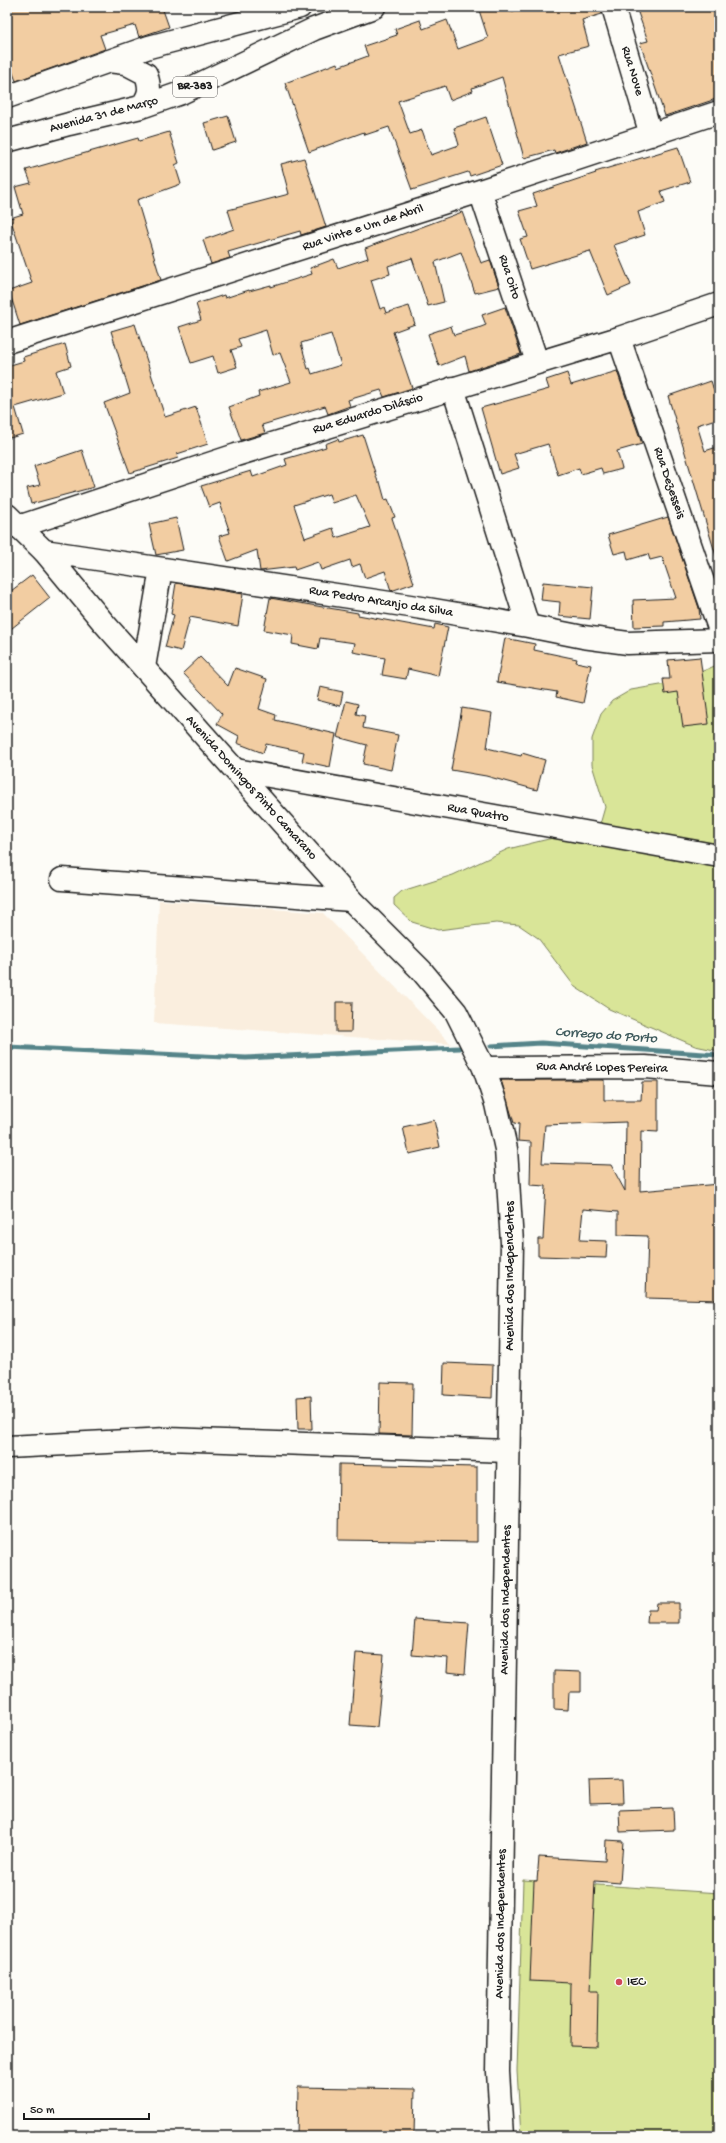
<svg xmlns="http://www.w3.org/2000/svg" width="726" height="2143" font-family="'Gochi Hand',sans-serif">
	<style>
		.built { fill: #faeede }
		.green { fill: #d9e598; stroke: #7a805a }
		.lines { fill: none; stroke-linecap: round; stroke-linejoin: round }
		.stream { stroke: #548489; stroke-width: 5 }
		.building { fill: #f2cda2; stroke: #1c1c1c; fill-rule: evenodd }
		.minor-casing { stroke: #1c1c1c; stroke-width: 25 }
		.major-casing { stroke: #1c1c1c; stroke-width: 25 }
		.minor { stroke: #fdfcf7; stroke-width: 22 }
		.major { stroke: #fdfcf7; stroke-width: 22 }
		.poi-dot { fill: #d1495b; stroke: #fdfcf7; stroke-width: 1.5 }
		.labels { text-anchor: middle; dominant-baseline: central; stroke-width: 3; stroke-linejoin: round; paint-order: stroke }
		.shield { fill: #fdfcf7; stroke: #605f5e; stroke-width: 1 }
		.shield-label { font-size: 12px; font-weight: bold; fill: #1c1c1c }
		.street-label { font-size: 13px; fill: #1c1c1c; stroke: #fdfcf7 }
		.poi-label { font-size: 13px; fill: #1c1c1c; stroke: #fdfcf7; text-anchor: start }
		.water-label { font-size: 14px; font-style: italic; fill: #3d595b; stroke: #fdfcf7 }
	</style>
	<rect width="100%" height="100%" fill="#fdfcf7"/>
	<filter id="ink" filterUnits="userSpaceOnUse"><feTurbulence type="fractalNoise" baseFrequency=".025" numOctaves="2"/><feDisplacementMap in="SourceGraphic" scale="8" xChannelSelector="R" yChannelSelector="G"/><feConvolveMatrix kernelMatrix="1 2 1 2 8 2 1 2 1" color-interpolation-filters="sRGB"/></filter>
	<g filter="url(#ink)">
		<path class="built" d="M 159,900 L 323,913 L 451,1044 L 154,1023 Z"/>
		<path class="green" d="M 719,664 L 719,1051 L 695,1046 L 609,1009 L 575,987 L 538,938 L 519,925 L 496,923 L 438,930 L 412,922 L 394,905 L 394,898 L 402,891 L 453,875 L 508,849 L 593,828 L 601,821 L 605,807 L 592,765 L 592,739 L 601,714 L 612,701 L 631,690 L 678,682 Z
			M 523,1880 L 719,1893 L 719,2136 L 521,2136 L 517,2071 Z"/>
		<g class="lines">
			<path class="stream" d="M 491,1046 L 541,1043 L 719,1055
				M 7,1047 L 246,1058 L 459,1048"/>
		</g>
		<path class="building" d="M 7,7 L 162,7 L 169,27 L 139,37 L 135,25 L 100,35 L 105,49 L 16,81 L 7,57 Z
			M 478,7 L 508,7 L 510,12 L 527,7 L 601,7 L 602,14 L 582,20 L 589,46 L 559,54 L 587,142 L 555,153 L 554,150 L 524,158 L 502,77 L 472,88 L 473,91 L 450,100 L 445,86 L 398,101 L 410,134 L 422,130 L 431,155 L 459,145 L 454,128 L 486,117 L 502,165 L 470,176 L 468,172 L 412,190 L 389,127 L 365,135 L 364,132 L 309,152 L 285,83 L 337,63 L 338,67 L 368,56 L 364,46 L 397,35 L 395,29 L 420,20 L 423,29 L 447,20 L 458,49 L 488,38 Z
			M 636,7 L 719,7 L 719,98 L 665,116 L 640,43 L 648,41 Z
			M 228,116 L 236,142 L 212,150 L 204,123 Z
			M 169,132 L 179,163 L 175,165 L 181,184 L 137,200 L 161,280 L 20,325 L 9,291 L 32,283 L 10,218 L 23,214 L 15,187 L 31,183 L 26,170 L 138,138 L 139,141 Z
			M 678,147 L 690,182 L 661,191 L 665,202 L 638,212 L 645,235 L 614,245 L 631,285 L 608,295 L 590,251 L 530,269 L 520,239 L 528,237 L 519,211 L 537,206 L 533,194 L 596,173 L 595,172 Z
			M 304,158 L 326,227 L 301,235 L 300,231 L 228,252 L 230,258 L 211,264 L 203,240 L 234,229 L 228,210 L 289,194 L 281,164 Z
			M 462,212 L 481,263 L 490,260 L 499,287 L 475,293 L 461,252 L 435,262 L 444,302 L 428,306 L 412,258 L 388,266 L 390,274 L 371,280 L 380,309 L 384,307 L 386,313 L 409,306 L 415,324 L 393,332 L 412,388 L 384,397 L 381,390 L 348,400 L 350,406 L 328,414 L 325,406 L 262,425 L 265,433 L 241,440 L 229,407 L 259,396 L 258,392 L 291,382 L 280,353 L 273,355 L 266,330 L 238,339 L 241,347 L 231,350 L 237,367 L 218,373 L 213,356 L 191,363 L 179,327 L 201,320 L 196,304 L 224,295 L 225,298 L 249,290 L 249,291 L 271,285 L 271,287 L 312,274 L 310,268 L 334,259 L 338,268 L 368,258 L 365,248 ZM 331,334 L 341,365 L 312,374 L 310,368 L 308,369 L 301,343 Z
			M 505,307 L 521,354 L 469,371 L 465,356 L 439,366 L 428,334 L 451,326 L 454,335 L 481,327 L 486,325 L 482,315 Z
			M 135,324 L 165,417 L 196,407 L 208,444 L 177,454 L 178,458 L 130,473 L 104,403 L 130,393 L 111,331 Z
			M 65,344 L 71,366 L 56,371 L 63,393 L 15,407 L 23,434 L 10,438 L 7,428 L 7,366 L 24,361 L 23,357 Z
			M 617,371 L 642,444 L 617,451 L 622,469 L 603,474 L 601,468 L 581,474 L 579,468 L 558,475 L 548,444 L 514,454 L 519,468 L 500,474 L 481,408 L 549,389 L 546,380 L 567,373 L 571,385 Z
			M 711,381 L 719,406 L 719,418 L 697,425 L 705,451 L 717,447 L 719,454 L 719,555 L 716,556 L 668,396 Z
			M 363,435 L 378,482 L 380,482 L 385,500 L 388,499 L 395,517 L 392,518 L 414,583 L 391,591 L 385,571 L 365,578 L 360,564 L 352,567 L 350,560 L 321,570 L 318,562 L 295,570 L 294,567 L 260,571 L 257,550 L 228,561 L 219,536 L 230,533 L 220,503 L 209,507 L 201,486 L 251,471 L 253,477 L 287,465 L 285,459 L 326,447 L 325,444 L 338,439 L 339,442 ZM 329,494 L 332,503 L 356,495 L 370,527 L 336,538 L 333,528 L 305,538 L 294,505 Z
			M 82,450 L 94,487 L 31,504 L 27,488 L 40,485 L 34,466 Z
			M 668,517 L 699,608 L 700,619 L 664,622 L 664,626 L 634,627 L 633,600 L 676,598 L 662,557 L 650,560 L 648,554 L 628,560 L 626,551 L 614,554 L 608,535 Z
			M 176,518 L 183,550 L 156,555 L 149,524 Z
			M 32,575 L 50,598 L 7,632 L 7,594 Z
			M 543,582 L 593,587 L 590,619 L 559,616 L 560,602 L 541,600 Z
			M 176,583 L 243,594 L 238,626 L 190,617 L 181,651 L 165,647 L 174,615 L 171,614 Z
			M 270,598 L 358,613 L 358,615 L 434,629 L 435,624 L 448,627 L 438,676 L 408,669 L 406,679 L 382,675 L 385,658 L 353,652 L 355,643 L 320,638 L 318,649 L 292,644 L 293,635 L 264,630 Z
			M 505,638 L 535,644 L 534,650 L 577,659 L 576,662 L 591,665 L 583,703 L 556,697 L 557,692 L 497,682 Z
			M 200,657 L 228,686 L 235,668 L 267,679 L 259,709 L 276,715 L 275,720 L 336,734 L 330,767 L 302,761 L 304,752 L 266,744 L 263,753 L 237,743 L 239,736 L 217,724 L 222,714 L 183,673 Z
			M 700,657 L 709,724 L 683,727 L 678,692 L 665,694 L 663,679 L 670,679 L 668,660 Z
			M 320,687 L 343,692 L 340,706 L 317,700 Z
			M 346,701 L 358,704 L 356,714 L 365,716 L 363,728 L 398,735 L 391,770 L 363,764 L 367,745 L 337,737 Z
			M 462,708 L 492,713 L 487,748 L 521,756 L 522,753 L 545,760 L 537,790 L 486,776 L 451,770 Z
			M 336,1002 L 352,1002 L 351,1032 L 336,1032 Z
			M 501,1080 L 604,1080 L 604,1100 L 641,1100 L 642,1082 L 658,1082 L 658,1132 L 641,1131 L 640,1191 L 719,1184 L 719,1300 L 646,1298 L 648,1236 L 618,1235 L 618,1212 L 583,1209 L 580,1240 L 607,1241 L 606,1258 L 538,1256 L 538,1239 L 543,1239 L 546,1186 L 530,1185 L 531,1142 L 518,1141 L 519,1124 L 514,1123 ZM 626,1122 L 625,1191 L 611,1165 L 542,1163 L 545,1125 Z
			M 434,1120 L 440,1147 L 409,1154 L 403,1127 Z
			M 444,1363 L 493,1365 L 492,1398 L 443,1395 Z
			M 380,1382 L 413,1383 L 412,1435 L 379,1434 Z
			M 311,1396 L 312,1429 L 298,1429 L 297,1397 Z
			M 339,1464 L 477,1467 L 477,1542 L 338,1540 Z
			M 657,1603 L 679,1603 L 679,1623 L 647,1623 L 648,1610 L 656,1610 Z
			M 415,1619 L 469,1623 L 465,1674 L 447,1672 L 448,1658 L 412,1655 Z
			M 356,1653 L 384,1655 L 377,1727 L 350,1725 Z
			M 554,1671 L 581,1672 L 581,1692 L 569,1692 L 568,1710 L 554,1709 Z
			M 622,1780 L 623,1803 L 590,1804 L 589,1781 Z
			M 673,1808 L 674,1830 L 620,1832 L 619,1810 Z
			M 606,1840 L 623,1841 L 620,1883 L 595,1881 L 590,1991 L 598,1991 L 597,2047 L 570,2046 L 571,1983 L 530,1981 L 534,1881 L 537,1881 L 539,1857 L 605,1861 Z
			M 298,2087 L 415,2089 L 414,2136 L 297,2136 Z"/>
		<g class="lines">
			<defs>
				<path id="minor" d="M 613,7 L 651,135
					M 480,191 L 537,362
					M 619,338 L 719,628
					M 7,342 L 480,191 L 719,112
					M 453,388 L 528,626
					M 18,527 L 236,455 L 619,338 L 719,304
					M 44,551 L 410,606 L 528,626 L 583,637 L 628,643 L 719,640
					M 144,667 L 161,569
					M 236,770 L 719,856
					M 62,879 L 351,900
					M 484,1068 L 645,1067 L 719,1073
					M 7,1447 L 167,1439 L 508,1451"/>
				<path id="major" d="M 108,61 L 125,63 L 146,74 C 151,89 150,95 141,107
					M 7,97 L 149,47 L 300,7
					M 7,141 L 69,124 L 141,107 L 181,93 L 314,29 L 374,7
					M 7,515 L 44,551 L 103,622 L 351,900 L 421,970 L 456,1012 L 484,1068 L 496,1104 L 506,1149 L 512,1243 L 498,2072 L 502,2136"/>
			</defs>
			<use href="#minor" class="minor-casing"/>
			<use href="#major" class="major-casing"/>
			<use href="#minor" class="minor"/>
			<use href="#major" class="major"/>
		</g>
	</g>
	<circle class="poi-dot" cx="619" cy="1982" r="4"/>
	<g class="labels">
		<rect class="shield" x="173" y="77" width="44" height="20" rx="3"/>
		<g class="shield-label">
			<text x="195" y="87">BR-383</text>
		</g>
		<g class="street-label">
			<text transform="translate(632 71) rotate(73)">Rua Nove</text>
			<text transform="translate(104 115) rotate(-15)">Avenida 31 de Março</text>
			<text transform="translate(363 228) rotate(-18)">Rua Vinte e Um de Abril</text>
			<text transform="translate(509 277) rotate(72)">Rua Oito</text>
			<text transform="translate(368 414) rotate(-17)">Rua Eduardo Diláscio</text>
			<text transform="translate(669 483) rotate(71)">Rua Dezesseis</text>
			<text transform="translate(381 602) rotate(9)">Rua Pedro Arcanjo da Silva</text>
			<text transform="translate(251 788) rotate(48)">Avenida Domingos Pinto Camarano</text>
			<text transform="translate(478 813) rotate(10)">Rua Quatro</text>
			<text transform="translate(602 1068) rotate(1)">Rua André Lopes Pereira</text>
			<text transform="translate(510 1276) rotate(-90)">Avenida dos Independentes</text>
			<text transform="translate(506 1600) rotate(-89)">Avenida dos Independentes</text>
			<text transform="translate(501 1924) rotate(-89)">Avenida dos Independentes</text>
		</g>
		<g class="poi-label">
			<text x="627" y="1982">IEC</text>
		</g>
		<g class="water-label">
			<text transform="translate(606 1036) rotate(4)">Corrego do Porto</text>
		</g>
	</g>
	<rect width="726" height="2143" fill="none" stroke="#fdfcf7" stroke-width="24"/>
	<rect x="12" y="12" width="702" height="2119" fill="none" stroke="#1c1c1c" stroke-width="1.5" filter="url(#ink)"/>
	<path d="M24 2113v6h125v-6" fill="none" stroke="#1c1c1c" stroke-width="2"/>
	<text x="30" y="2113" font-size="12" fill="#1c1c1c" stroke="#fdfcf7" stroke-width="3" paint-order="stroke">50 m</text>
</svg>
